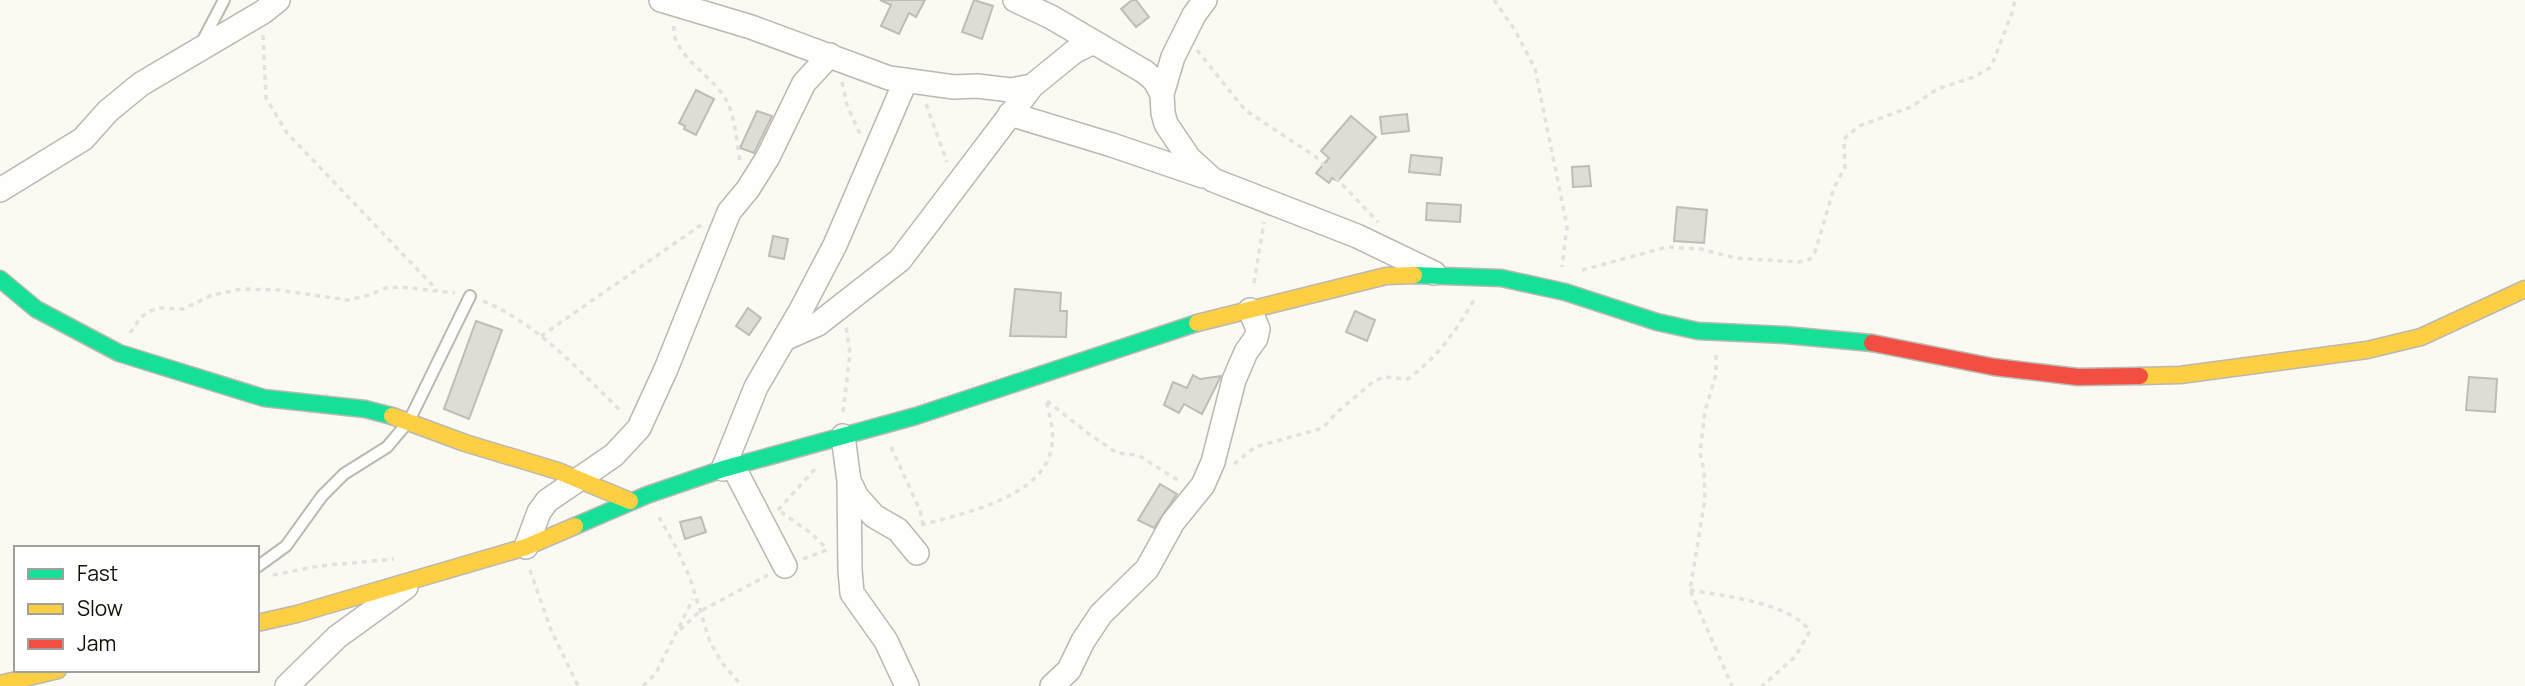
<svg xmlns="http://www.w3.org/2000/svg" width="2525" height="686" font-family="Manrope,sans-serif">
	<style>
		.building { fill: #dedcd4; stroke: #bfbcb5; stroke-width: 2 }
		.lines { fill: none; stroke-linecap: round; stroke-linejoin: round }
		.lane-casing { stroke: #bab8b1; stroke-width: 14 }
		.street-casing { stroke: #bab8b1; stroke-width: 26 }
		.fast-casing { stroke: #bab8b1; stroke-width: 19 }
		.slow-casing { stroke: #bab8b1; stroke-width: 19 }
		.jam-casing { stroke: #bab8b1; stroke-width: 19 }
		.path { stroke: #e1e1df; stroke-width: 3.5; stroke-dasharray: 5 5; stroke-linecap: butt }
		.lane { stroke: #fefefd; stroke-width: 10 }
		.street { stroke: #fefefd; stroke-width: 23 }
		.fast { stroke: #16e098; stroke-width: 16 }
		.slow { stroke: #ffcf43; stroke-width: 16 }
		.jam { stroke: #f24e42; stroke-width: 16 }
	</style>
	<rect width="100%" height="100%" fill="#faf9f2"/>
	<path class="building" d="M 880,0 L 925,0 L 916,17 L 909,13 L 899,34 L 881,26 L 891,5 Z
		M 974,0 L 993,6 L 982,39 L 962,32 Z
		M 1132,0 L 1136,0 L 1149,17 L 1136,27 L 1121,9 Z
		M 696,90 L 714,99 L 696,135 L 684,129 L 685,126 L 679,123 Z
		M 757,111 L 772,116 L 754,153 L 740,148 Z
		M 1407,114 L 1409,131 L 1382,134 L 1380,117 Z
		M 1351,116 L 1376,137 L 1338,181 L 1332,178 L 1329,183 L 1316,173 L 1329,158 L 1321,151 Z
		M 1411,155 L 1442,158 L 1440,175 L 1409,172 Z
		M 1589,166 L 1591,186 L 1573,187 L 1572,167 Z
		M 1427,203 L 1461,205 L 1460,222 L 1426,220 Z
		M 1677,207 L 1707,210 L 1704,243 L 1674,241 Z
		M 773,236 L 788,239 L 784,259 L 769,256 Z
		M 1015,289 L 1061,293 L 1060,311 L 1067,311 L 1066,337 L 1010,336 Z
		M 748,308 L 761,318 L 749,335 L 736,326 Z
		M 1355,311 L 1375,320 L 1367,341 L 1346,332 Z
		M 476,321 L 502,330 L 469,419 L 444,409 Z
		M 1193,375 L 1200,379 L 1221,376 L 1202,414 L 1184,404 L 1179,413 L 1164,405 L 1173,382 L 1187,388 Z
		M 2469,377 L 2497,379 L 2495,412 L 2466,410 Z
		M 1160,484 L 1177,494 L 1154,528 L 1138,520 Z
		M 701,517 L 706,532 L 685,539 L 680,522 Z"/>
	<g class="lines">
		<defs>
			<path id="lane" d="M 202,42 L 224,0
				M 257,567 L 286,546 L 322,496 L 344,474 L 387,447 L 409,421 L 470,296"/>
			<path id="street" d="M 661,0 L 751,27 L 889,78 L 954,87 L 977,86 L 1011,90 L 1032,86 L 1075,51 L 1092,43
				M 1015,0 L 1051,17 L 1145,72 L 1155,81 L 1162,94
				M 1205,0 L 1194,15 L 1173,57 L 1162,94 L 1163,113 L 1166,124 L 1189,158 L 1213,180 L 1357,236 L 1434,273
				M 1010,114 L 1112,145 L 1203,176
				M 0,190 L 83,139 L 108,111 L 141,84 L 263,12 L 278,0
				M 784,339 L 818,324 L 900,260 L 1032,86
				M 843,436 L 849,481 L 850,570 L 852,593 L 886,641 L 907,686
				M 733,466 L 785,566
				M 723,469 L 756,387 L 801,310 L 835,245 L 906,80
				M 849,481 L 857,497 L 866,507 L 874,516 L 898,530 L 917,553
				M 526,547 L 539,512 L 547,501 L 614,455 L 639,428 L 666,369 L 729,212 L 748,189 L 768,157 L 804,83 L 830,55
				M 287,686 L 337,637 L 406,587
				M 1052,686 L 1069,670 L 1083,641 L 1101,614 L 1147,569 L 1173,522 L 1203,485 L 1213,462 L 1234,380 L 1246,352 L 1256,338 L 1258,329 L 1250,310"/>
			<path id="fast" d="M 1414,275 L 1501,278 L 1565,292 L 1657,322 L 1698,331 L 1785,335 L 1872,343
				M 0,279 L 36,309 L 119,353 L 264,398 L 365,409 L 392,416
				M 575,526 L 647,495 L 723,469 L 916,416 L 1197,323"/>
			<path id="slow" d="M 1197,323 L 1386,276 L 1414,275
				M 2140,376 L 2180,375 L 2367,350 L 2421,337 L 2525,289
				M 392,416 L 465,443 L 558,471 L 630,501
				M 257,623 L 297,614 L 526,547 L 575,526
				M 0,684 L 58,670"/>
			<path id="jam" d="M 1872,343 L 1994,367 L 2078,377 L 2140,376"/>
		</defs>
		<use href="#lane" class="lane-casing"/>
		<use href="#street" class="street-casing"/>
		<use href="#fast" class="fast-casing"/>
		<use href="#slow" class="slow-casing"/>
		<use href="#jam" class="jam-casing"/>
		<path class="path" d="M 1494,0 L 1515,30 L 1535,69 L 1567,226 L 1562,267
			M 674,26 C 670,52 710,75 724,96 C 736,116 736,139 740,161
			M 263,35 L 266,98 L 287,133 L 437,290
			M 1197,50 L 1245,110 L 1316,157 L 1378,222
			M 842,82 L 847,105 L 860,134
			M 926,104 L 947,162
			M 1582,270 L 1667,247 L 1701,249 L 1735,258 L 1799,262 L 1810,259 L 1815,252 L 1834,188 L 1845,167 L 1844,139 L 1859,126 L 1911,107 L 1937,89 L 1974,77 L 1991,67 L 2012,13 L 2015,0
			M 1254,283 L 1264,222
			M 483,301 C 539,324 580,372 623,413
			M 130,333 L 141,317 L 150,311 L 160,308 L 183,309 L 212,295 L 242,289 L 278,290 L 348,300 L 369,295 L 386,288 L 401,287 L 455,293
			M 541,336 L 701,225
			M 1716,355 L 1716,374 L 1705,411 L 1700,453 L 1704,471 L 1705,499 L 1690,590 L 1732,686
			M 1047,401 L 1089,434 L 1117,453 L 1138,455 L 1179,481
			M 843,412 L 850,354 L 846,326
			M 891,447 L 920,510 L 923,524
			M 1234,464 L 1255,447 L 1323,428 L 1335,414 L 1373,382 L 1384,377 L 1408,379 C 1439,355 1454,334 1474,300
			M 778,510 L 815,469
			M 781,512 L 812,534 L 827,549
			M 659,517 L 677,549 L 690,578 L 710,642 L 722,663 L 742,686
			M 921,525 C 961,514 1036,499 1050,454 C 1056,436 1050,418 1046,400
			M 803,559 L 829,549
			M 530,570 L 551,630 L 578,686
			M 273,575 L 319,566 L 394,559
			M 1690,590 C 1723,596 1789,602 1810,631 L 1795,657 L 1762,686
			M 680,630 L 699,612 L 768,575
			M 643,686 L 656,673 L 693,599"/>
		<use href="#lane" class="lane"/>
		<use href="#street" class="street"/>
		<use href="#fast" class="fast"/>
		<use href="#slow" class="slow"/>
		<use href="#jam" class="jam"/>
	</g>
	<rect x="14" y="546" width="245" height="126" fill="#ffffff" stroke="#a1a09c" stroke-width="2"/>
	<rect x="28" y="569" width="35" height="10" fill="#16e098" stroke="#a1a09c" stroke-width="2"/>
	<text x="77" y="581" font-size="21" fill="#141107">Fast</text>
	<rect x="28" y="604" width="35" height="10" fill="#ffcf43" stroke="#a1a09c" stroke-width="2"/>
	<text x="77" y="616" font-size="21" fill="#141107">Slow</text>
	<rect x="28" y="639" width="35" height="10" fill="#f24e42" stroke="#a1a09c" stroke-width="2"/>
	<text x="77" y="651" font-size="21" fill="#141107">Jam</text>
</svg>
